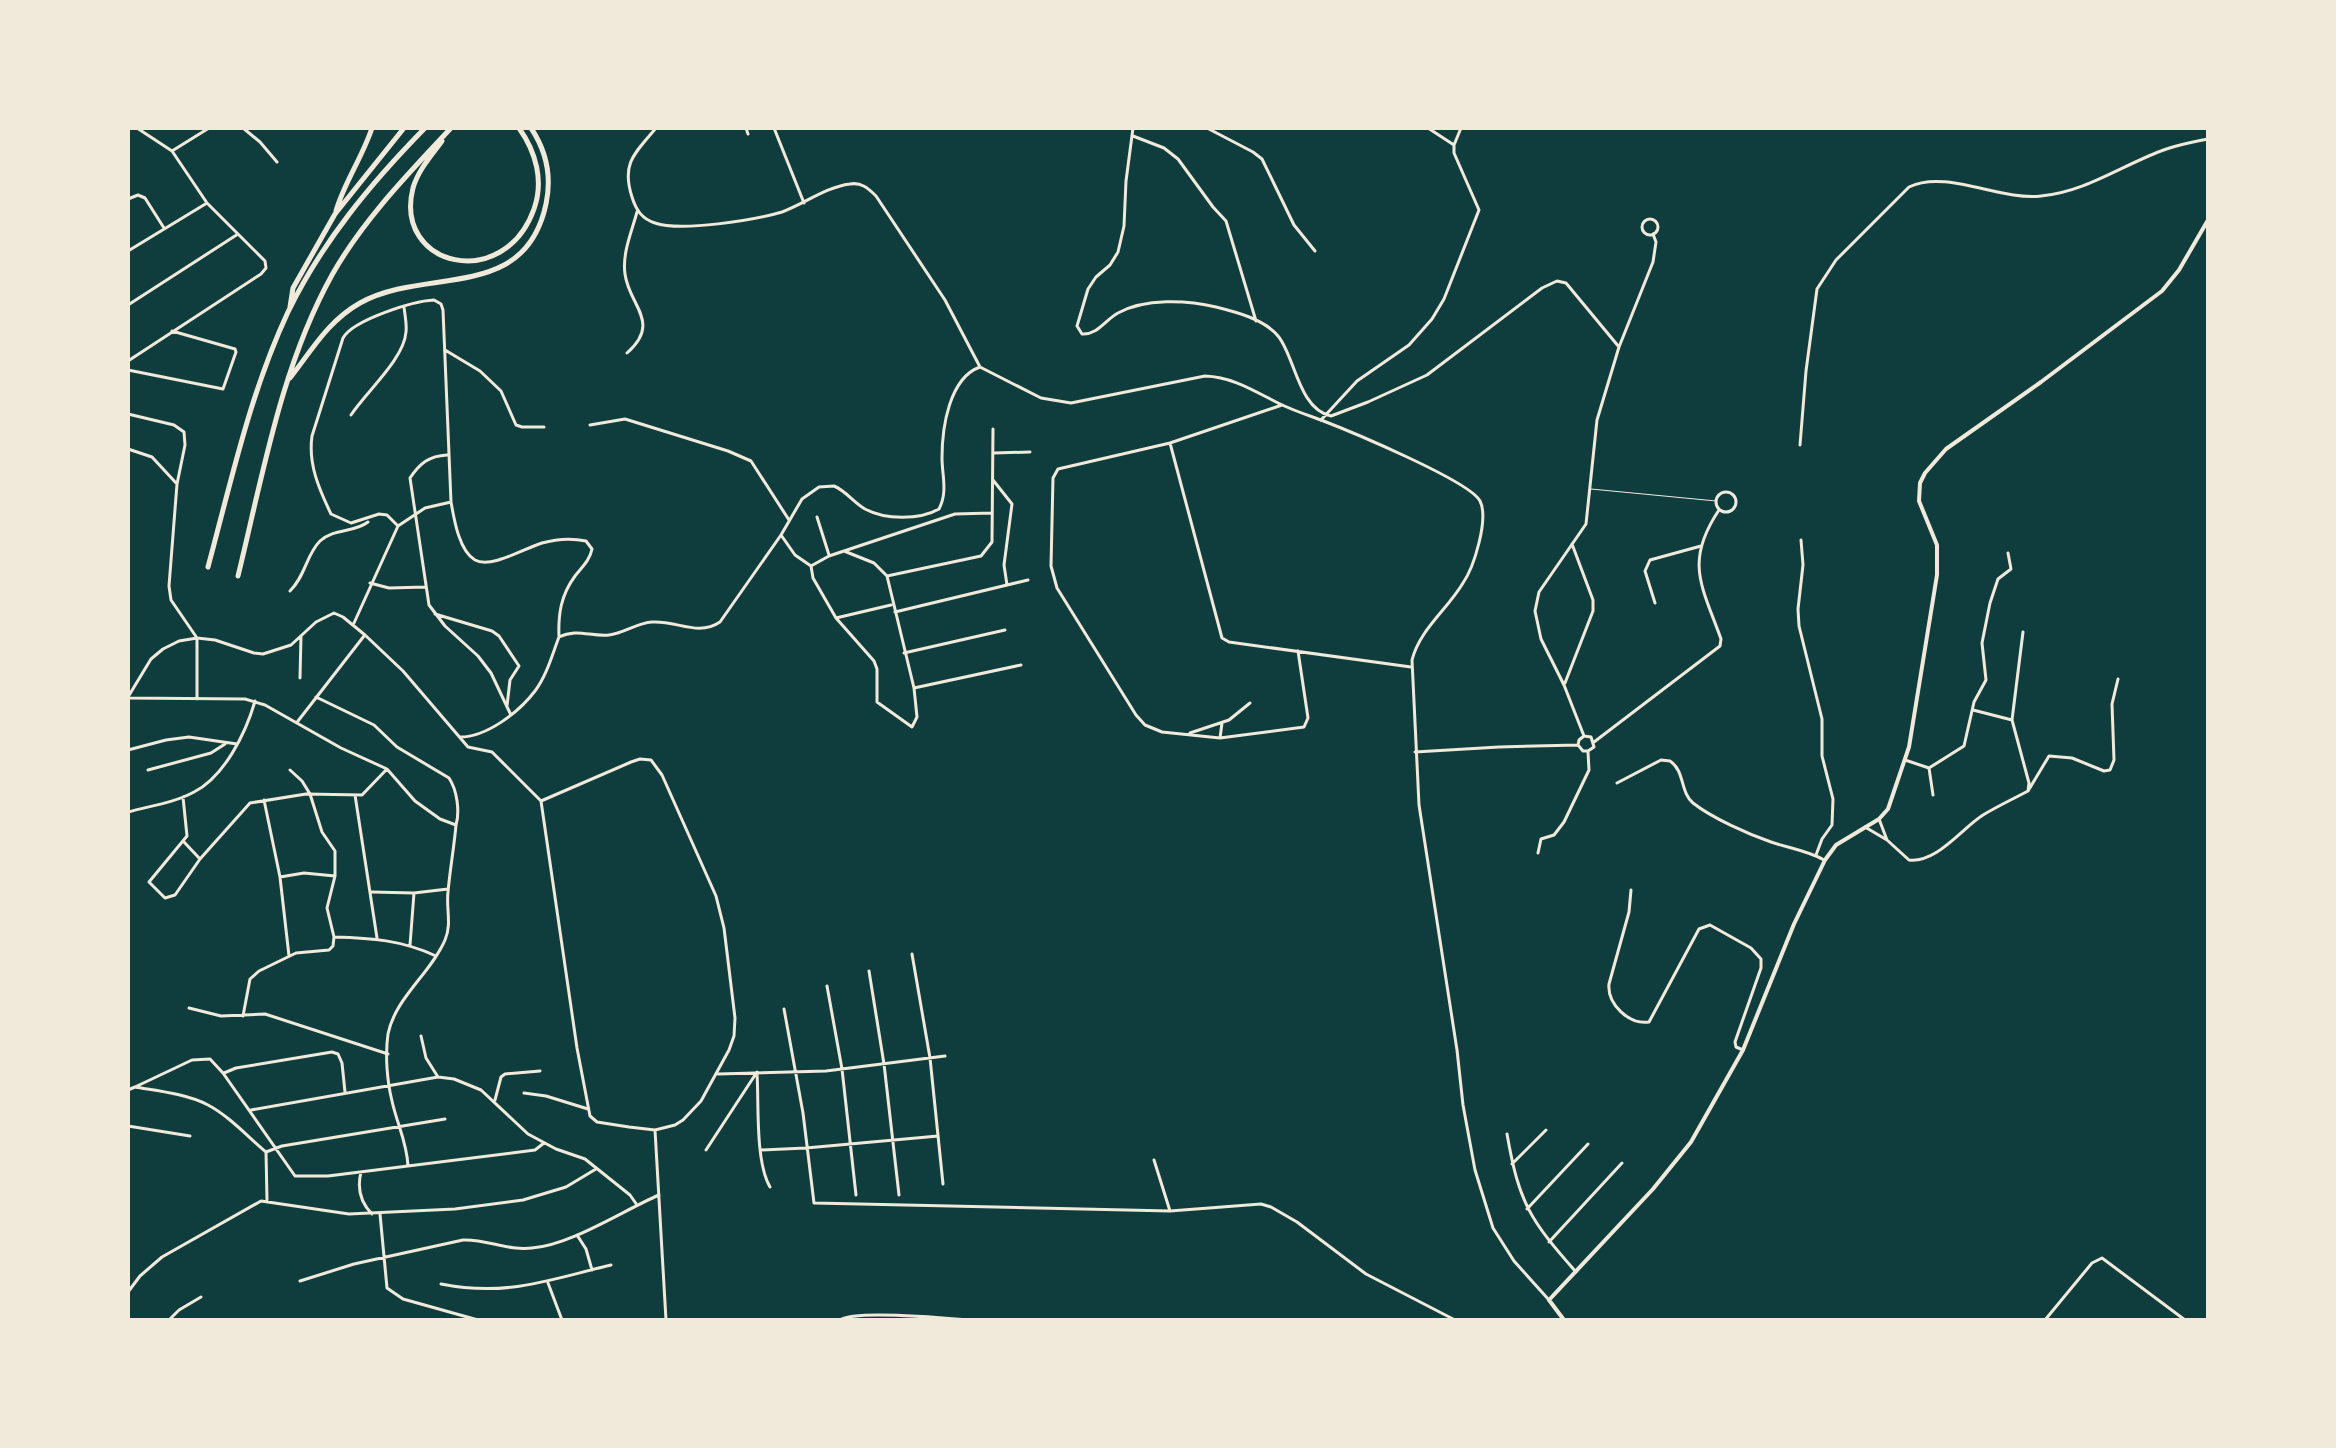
<svg xmlns="http://www.w3.org/2000/svg" width="2336" height="1448" font-family="Cabin,sans-serif">
	<style>
		.lines { fill: none; stroke-linecap: round; stroke-linejoin: round }
		.service { stroke: #f1e9da; stroke-width: 1 }
		.minor { stroke: #f1e9da; stroke-width: 3 }
		.tertiary { stroke: #f1e9da; stroke-width: 3 }
		.secondary { stroke: #f1e9da; stroke-width: 4 }
		.motorway { stroke: #f1e9da; stroke-width: 5 }
	</style>
	<rect width="100%" height="100%" fill="#0f3d3e"/>
	<g class="lines">
		<path class="service" d="M 1591,489 L 1716,501"/>
		<path class="minor" d="M 137,128 L 172,151 L 209,128
			M 243,128 L 260,142 L 277,162
			M 656,128 C 635,153 621,163 632,197 C 636,210 642,219 655,223 C 681,232 755,220 782,212 C 804,204 826,187 850,184 C 861,182 868,188 876,196 L 945,300 L 980,367
			M 746,128 L 748,134
			M 774,128 L 804,203
			M 1133,128 L 1126,181 L 1124,226 L 1118,252 L 1110,265 L 1096,277 L 1088,289 L 1077,326 L 1082,334 C 1098,335 1105,320 1118,313 C 1145,298 1187,300 1216,307 C 1236,312 1264,319 1278,336 C 1295,356 1298,409 1331,416 L 1368,402 L 1427,375 L 1542,288 L 1557,281 L 1566,283 L 1619,347
			M 1207,128 L 1253,152 L 1262,159 L 1294,225 L 1315,251
			M 1428,128 L 1454,145
			M 1133,136 L 1164,148 L 1178,159 L 1213,207 L 1226,221 L 1256,321
			M 128,199 L 138,195 L 145,198 L 164,228
			M1642 227a8 8 0 1 1 16 0a8 8 0 1 1-16 0Z
			M 128,251 L 207,203
			M 128,305 L 238,234
			M 445,350 L 480,371 L 501,391 L 516,425 L 522,427 L 544,427
			M 627,353 C 662,322 629,306 625,274 C 622,253 632,231 637,212
			M 128,361 L 261,274 L 266,268 L 265,261 L 207,203 L 172,151
			M 980,367 L 1041,398 L 1071,403 L 1205,376 C 1233,377 1254,391 1278,403 C 1292,410 1307,415 1321,420 L 1357,381 L 1409,345 L 1432,319 L 1444,299 L 1479,210 L 1454,153 L 1454,145 L 1461,128
			M 128,370 L 223,389 L 236,352 L 235,349 L 172,331
			M 1282,405 L 1170,443 L 1058,469 L 1053,478 L 1051,566 L 1057,588 L 1136,715 L 1145,725 L 1162,732 L 1220,738 L 1304,727 L 1308,718 L 1298,651
			M 128,414 L 174,425 L 184,432 L 185,445 L 177,484 L 169,586 L 171,600 L 197,638 L 197,699
			M 351,415 C 367,391 404,359 406,332 C 407,324 405,316 404,307
			M 590,425 L 625,419 L 728,451 L 751,461 L 789,520
			M 1170,443 L 1222,638 L 1229,642 L 1411,667
			M 1800,445 L 1806,371 L 1817,289 L 1836,260 L 1909,187 C 1946,169 2000,201 2041,196 C 2085,192 2121,166 2161,151 C 2176,145 2192,142 2208,139
			M 128,449 L 152,457 L 177,484
			M 994,453 L 1030,452
			M 447,455 C 429,456 420,463 410,478 L 429,605 L 445,626 L 478,656 L 491,673 L 510,713
			M 993,480 L 1012,504 L 1004,565 L 1007,585
			M1716 502a10 10 0 1 1 20 0a10 10 0 1 1-20 0Z
			M 817,517 L 829,555
			M 398,526 L 425,508 L 451,502
			M 781,535 L 795,555 L 811,566 L 813,578 L 836,618 L 874,661 L 877,669 L 877,702 L 912,727 L 917,717 L 914,688 L 887,576 L 874,563 L 844,551
			M 1801,540 L 1803,565 L 1798,609 L 1799,626 L 1822,719 L 1822,756 L 1833,799 L 1832,825 L 1822,839 L 1816,855
			M 811,566 L 829,556 L 955,514 L 992,513
			M 887,576 L 981,556 L 992,542 L 993,429
			M 370,583 L 389,588 L 426,587
			M 290,591 C 306,575 306,555 320,541 C 334,528 354,533 368,522
			M 1655,603 L 1645,571 L 1650,560 L 1701,546
			M 895,612 L 1028,580
			M 435,614 L 492,631 L 499,636 L 519,666 L 510,680 L 507,706
			M 836,618 L 891,605
			M 354,623 L 398,526 L 387,515 L 379,514 L 351,523 L 331,514 C 319,489 308,464 312,436 L 343,338 C 353,320 413,301 434,300 L 441,304 L 443,310 L 451,502 C 454,519 459,551 475,560 C 491,569 525,548 542,543 C 556,539 572,538 586,541 L 592,549 C 590,560 582,567 575,576 C 561,595 558,614 559,637
			M 904,653 L 1005,630
			M 300,678 L 301,636
			M 1565,683 L 1593,611 L 1593,600 L 1572,544
			M 914,688 L 1021,665
			M 128,697 L 151,659 L 163,649 L 179,641 L 197,638 L 215,640 L 254,653 L 263,654 L 291,645 L 316,622 L 334,613 L 343,617 L 365,635 L 403,671 L 468,747 L 492,752 L 541,801 L 577,1048 L 590,1116 L 597,1122 L 629,1127 L 655,1130 L 675,1125 L 683,1120 L 701,1101 L 729,1050 L 734,1036 L 735,1018 L 724,928 L 716,896 L 662,775 L 651,760 L 640,759 L 631,762 L 541,801
			M 128,698 L 245,699 L 265,705 L 341,748 L 387,769 L 415,801 L 440,819 L 456,825 C 460,811 457,790 449,778 L 397,747 L 374,725 L 316,697
			M 1973,710 L 2012,720
			M 298,721 L 364,636
			M 1190,733 L 1229,720 L 1250,703
			M 1584,736 L 1579,740 L 1578,745 L 1583,751 L 1588,751 L 1594,747 L 1591,737 L 1584,736 L 1564,685 L 1541,639 L 1535,611 L 1539,592 L 1586,524 L 1597,420 L 1619,347 L 1653,262 L 1656,242 L 1653,234
			M 460,737 C 487,737 519,712 535,691 C 547,675 552,655 559,637 C 577,628 591,637 609,635 C 624,633 637,623 652,622 C 676,620 698,637 720,622 L 781,535 L 802,499 L 819,487 L 834,486 C 846,491 853,502 865,509 C 885,520 920,520 939,509 C 948,492 942,475 942,458 C 942,428 949,378 980,367
			M 1220,738 L 1222,723
			M 1594,742 L 1720,646 L 1721,639 C 1702,586 1684,562 1719,510
			M 128,750 L 166,740 L 189,737 L 237,744
			M 1415,752 L 1499,747 L 1578,745
			M 1905,760 L 1929,768
			M 148,770 L 211,753 L 225,744
			M 1617,783 L 1661,760 L 1670,761 C 1685,771 1680,792 1693,803 C 1712,818 1748,834 1771,842 C 1788,848 1809,851 1824,860
			M 2028,791 L 2049,756 L 2072,758 L 2104,771 L 2110,770 L 2114,760 L 2112,704 L 2118,679
			M 355,795 L 377,938
			M 1933,795 L 1929,768 L 1964,746 L 1974,702 L 1986,680 L 1982,643 L 1990,603 L 1998,579 L 2011,569 L 2008,553
			M 183,797 L 187,836 L 149,882 L 165,898 L 175,895 L 200,859
			M 264,800 L 280,877 L 289,956
			M 128,812 C 149,806 174,803 194,792 C 224,777 246,733 255,701
			M 1865,827 L 1887,840 L 1879,819
			M 1887,840 L 1909,860 C 1937,863 1961,829 1983,815 C 1998,806 2013,799 2028,791 L 2029,783 L 2012,720 L 2023,632
			M 184,842 L 200,859 L 250,803 L 306,794 L 362,795 L 387,769
			M 1538,853 L 1541,839 L 1554,835 L 1564,822 L 1589,770 L 1588,752
			M 280,877 L 304,873 L 335,876
			M 1631,890 L 1629,912 L 1609,984 C 1607,1004 1629,1025 1649,1022 L 1699,929 L 1710,925 L 1751,948 L 1761,959 L 1761,968 L 1735,1042 L 1736,1047 L 1743,1050
			M 372,892 L 414,893 L 448,889
			M 334,937 C 371,938 402,940 436,956
			M 410,945 L 414,893
			M 912,954 L 930,1058 L 943,1184
			M 869,971 L 884,1064 L 899,1195
			M 827,986 L 842,1069 L 856,1195
			M 189,1008 L 221,1016 L 265,1014 L 388,1054
			M 784,1009 L 803,1113 L 814,1203 L 1170,1211 L 1261,1204 L 1271,1207 L 1297,1222 L 1366,1274 L 1455,1320
			M 243,1016 L 250,979 L 259,971 L 296,953 L 329,950 L 333,946 L 334,937 L 327,908 L 335,876 L 335,851 L 322,832 L 310,794 L 302,781 L 290,770
			M 421,1036 L 426,1058 L 438,1077
			M 224,1073 L 236,1068 L 332,1052 L 338,1054 L 342,1063 L 345,1092
			M 757,1073 C 759,1104 755,1161 770,1187
			M 718,1074 L 826,1071 L 945,1056
			M 135,1087 L 192,1060 L 210,1059 L 223,1073 L 295,1176 L 328,1176 L 535,1150 L 544,1143
			M 128,1090 L 135,1087 C 158,1091 187,1094 208,1105 C 229,1116 248,1137 266,1152 L 267,1200
			M 524,1093 L 546,1096 L 588,1109
			M 495,1100 L 501,1077 L 505,1074 L 540,1071
			M 251,1110 L 438,1077 L 454,1079 L 481,1090 L 528,1134 L 556,1149 L 585,1159 L 630,1195 L 637,1205
			M 128,1126 L 190,1136
			M 655,1130 L 666,1320
			M 1507,1134 C 1519,1203 1530,1220 1576,1272
			M 706,1150 L 757,1072
			M 761,1150 L 806,1148 L 938,1136
			M 266,1152 L 282,1146 L 445,1119
			M 1154,1160 L 1170,1211
			M 1512,1164 L 1546,1130
			M 408,1166 C 407,1142 397,1124 392,1101 C 387,1081 385,1055 388,1034 C 395,998 431,973 445,940 C 452,924 446,909 448,892 C 450,869 454,848 456,825
			M 361,1172 C 357,1188 360,1202 372,1214
			M 1527,1209 L 1588,1144
			M 380,1214 L 387,1288 L 403,1299 L 478,1320
			M 577,1235 L 586,1249 L 592,1270
			M 1549,1242 L 1622,1163
			M 300,1281 L 354,1264 L 463,1240 C 487,1239 508,1251 532,1248 C 571,1245 622,1211 659,1195
			M 548,1283 L 562,1320
			M 441,1284 C 507,1297 548,1280 611,1265
			M 128,1292 L 140,1276 L 162,1257 L 261,1201 L 349,1214 L 455,1209 L 523,1200 L 566,1187 L 596,1169
			M 169,1320 L 179,1310 L 201,1297
			M 840,1320 C 855,1310 944,1318 967,1320
			M 2045,1320 L 2092,1263 L 2102,1258 L 2185,1320"/>
		<path class="tertiary" d="M 1321,420 C 1347,430 1470,481 1480,501 C 1489,519 1474,567 1463,583 C 1447,610 1420,629 1412,660 L 1419,805 L 1457,1050 L 1463,1105 L 1475,1170 L 1493,1228 L 1514,1261 L 1549,1300"/>
		<path class="secondary" d="M 1564,1320 L 1549,1300 L 1653,1189 L 1691,1142 L 1743,1050 L 1794,924 L 1825,860 L 1836,845 L 1879,819 L 1888,809 L 1909,747 L 1937,575 L 1937,545 L 1919,501 L 1920,483 L 1925,473 L 1946,449 L 2041,382 L 2162,291 L 2179,270 L 2208,220"/>
		<path class="motorway" d="M 442,141 C 432,155 418,170 413,188 C 393,267 504,293 534,209 C 544,181 536,152 519,128
			M 336,211 C 344,183 362,158 372,128
			M 290,307 L 293,288 L 335,214 L 404,128
			M 290,378 C 312,350 328,321 360,303 C 427,266 525,303 546,204 C 552,176 547,152 531,128
			M 208,567 C 231,482 250,393 288,312 C 322,242 371,183 425,128
			M 238,576 C 263,474 281,367 332,275 C 363,220 408,174 451,128"/>
	</g>
	<rect width="2336" height="1448" fill="none" stroke="#f1e9da" stroke-width="260"/>
</svg>
